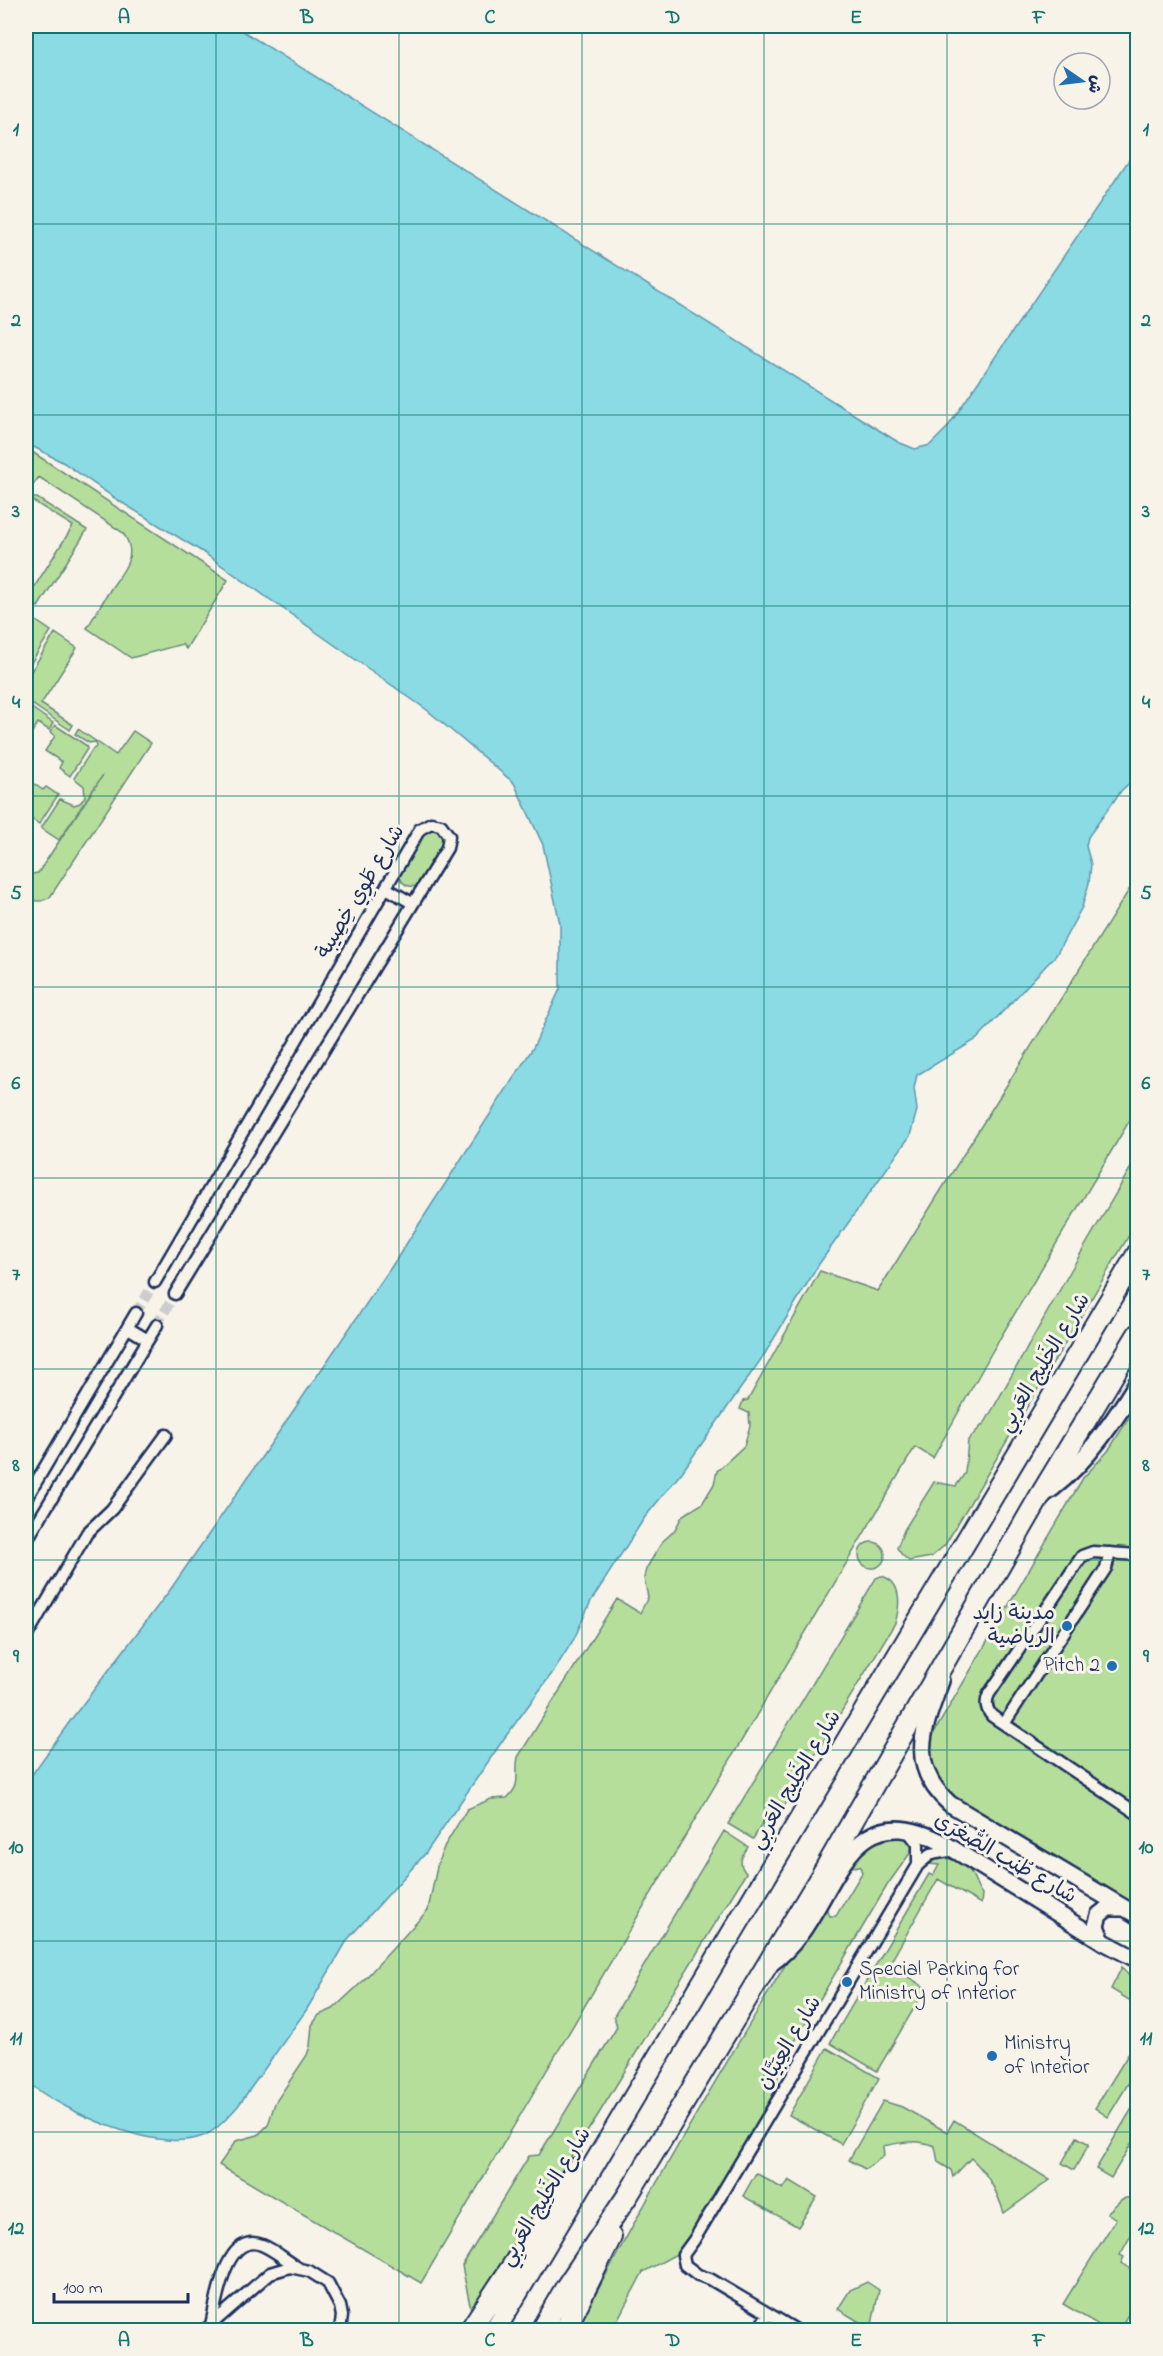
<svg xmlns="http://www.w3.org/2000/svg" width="1163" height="2356" font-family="'Indie Flower','Playpen Sans Arabic',sans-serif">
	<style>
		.green { fill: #b6de9b; stroke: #68867c; stroke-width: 1.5 }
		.water { fill: #8adbe4; stroke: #5e96ae; stroke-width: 1.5 }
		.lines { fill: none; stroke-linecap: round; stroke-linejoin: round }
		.street-tunnel { stroke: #cbcccc; stroke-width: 10; stroke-dasharray: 10 5; stroke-linecap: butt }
		.street-casing { stroke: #1b2f5e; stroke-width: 15 }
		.secondary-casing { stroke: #1b2f5e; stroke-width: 20 }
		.primary-casing { stroke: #1b2f5e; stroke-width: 21 }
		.highway-casing { stroke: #1b2f5e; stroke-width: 24 }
		.street { stroke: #f7f3e8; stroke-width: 10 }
		.secondary { stroke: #f7f3e8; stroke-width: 15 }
		.primary { stroke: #f7f3e8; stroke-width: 16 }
		.highway { stroke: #f7f3e8; stroke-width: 20 }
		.grid { fill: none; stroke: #0f766e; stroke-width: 1.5; stroke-opacity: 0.55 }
		.poi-dot { fill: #1f6fb2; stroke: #f7f3e8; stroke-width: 2 }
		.labels { text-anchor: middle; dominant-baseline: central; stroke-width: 6; stroke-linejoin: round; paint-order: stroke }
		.street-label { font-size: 21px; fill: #1b2f5e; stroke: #f7f3e8 }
		.poi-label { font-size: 21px; fill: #1b2f5e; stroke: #f7f3e8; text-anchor: end }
		.neatline { fill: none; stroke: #0f766e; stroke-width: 2 }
		.grid-label { font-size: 20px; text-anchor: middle; font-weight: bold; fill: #0f766e }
	</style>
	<rect width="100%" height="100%" fill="#f7f3e8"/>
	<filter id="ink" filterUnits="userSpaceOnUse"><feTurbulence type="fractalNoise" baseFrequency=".0167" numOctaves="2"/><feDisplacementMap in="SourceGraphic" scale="12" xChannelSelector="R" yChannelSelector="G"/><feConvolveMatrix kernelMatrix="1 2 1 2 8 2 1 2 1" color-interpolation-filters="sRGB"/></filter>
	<g filter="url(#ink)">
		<path class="green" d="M 26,448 L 228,580 L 186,649 L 182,644 L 131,658 L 87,628 C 95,615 103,601 112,587 C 125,569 139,553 122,532 L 39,477 L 28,492 L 26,490 Z
			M 28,498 L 37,498 L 87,530 L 38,607 L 26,600 L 73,526 Z
			M 26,614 L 51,631 L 26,671 Z
			M 55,633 L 77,648 L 41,704 L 73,725 L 70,730 L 26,700 L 26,693 L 30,682 L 28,676 Z
			M 26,704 L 53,723 L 49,730 L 38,723 L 26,741 Z
			M 55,725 L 87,746 L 87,749 L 70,776 L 59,768 L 62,762 L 45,751 L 55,736 L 50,732 Z
			M 78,729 L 116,755 L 133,731 L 151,743 L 50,897 C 41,903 34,902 26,896 L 26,869 L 32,874 L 38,873 L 103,775 L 59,840 L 41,828 L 60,799 L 74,805 L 80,803 L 85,797 L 84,786 L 74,778 L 92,750 L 97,746 L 95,742 L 89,743 L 75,734 Z
			M 34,784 L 43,790 L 46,787 L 58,795 L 39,824 L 26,815 L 26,796 Z
			M 428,828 C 440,829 444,832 445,844 L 418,886 C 408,888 401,884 399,874 L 421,833 Z
			M 1137,877 L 1137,1108 L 993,1350 L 933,1458 L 915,1447 L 421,2283 L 219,2165 L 236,2141 L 258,2135 L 268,2125 L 275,2103 L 307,2055 L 310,2046 L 312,2025 L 319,2015 L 333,2009 L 362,1982 L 428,1910 L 438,1862 L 445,1845 L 467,1809 L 491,1799 L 507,1798 C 523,1783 514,1775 518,1757 L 617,1599 L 640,1613 L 648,1597 L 644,1578 L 646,1569 L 662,1542 L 674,1531 L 683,1515 L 702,1504 L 714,1484 L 717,1471 L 744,1446 L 750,1426 L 749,1413 L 740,1409 L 743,1401 L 748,1400 L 820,1271 L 878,1291 Z
			M 1137,1157 L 1137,1222 L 945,1545 L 931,1557 L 909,1561 L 902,1555 L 897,1548 L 904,1530 L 934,1482 L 956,1486 L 965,1473 L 968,1440 L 986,1421 L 1071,1270 Z
			M 1137,1405 L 1137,1904 L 1128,1902 L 950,1795 L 934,1779 L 927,1734 L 935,1731 L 1083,1478 L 1108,1451 Z
			M859 1555a13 13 0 1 1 26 0a13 13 0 1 1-26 0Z
			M 881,1576 C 903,1581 900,1607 895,1623 L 780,1813 L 772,1811 L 768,1814 L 753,1839 L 728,1824 L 876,1578 Z
			M 724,1831 L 748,1847 C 742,1856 737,1863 746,1873 L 598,2115 L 471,2310 L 462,2266 L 529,2156 L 539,2155 L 614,2032 L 617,2027 L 614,2016 Z
			M 888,1837 L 906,1837 L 912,1842 L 913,1849 L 888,1884 L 781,2065 L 773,2096 L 684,2250 L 643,2272 L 612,2330 L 577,2330 C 649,2190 731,2054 813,1919 L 826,1908 L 830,1916 L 836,1916 L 862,1873 L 860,1866 L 851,1867 C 861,1851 870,1843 888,1837 Z
			M 938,1857 C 948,1857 964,1863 970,1871 C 975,1878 976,1887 982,1894 L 981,1904 L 938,1879 L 889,1965 L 926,1988 L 877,2071 L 830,2043 L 929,1874 L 933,1876 L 939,1865 L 928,1864 Z
			M 1122,1967 L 1137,1986 L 1137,2005 L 1111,1989 Z
			M 1137,2040 L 1137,2069 L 1108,2117 L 1095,2108 Z
			M 827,2048 L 879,2078 L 841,2144 L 789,2115 Z
			M 1137,2100 L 1137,2134 L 1111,2178 L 1096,2169 Z
			M 883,2101 L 902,2107 L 947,2132 L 954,2120 L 1050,2180 L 1004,2213 C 997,2191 988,2174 971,2158 L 953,2177 L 951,2170 L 938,2162 L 935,2146 C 917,2139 902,2142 883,2146 L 884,2156 L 865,2169 L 849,2160 Z
			M 1077,2137 L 1089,2144 L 1074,2170 L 1062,2163 Z
			M 756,2173 L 783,2189 L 789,2180 L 817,2197 L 798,2227 L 743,2196 Z
			M 1131,2197 L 1137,2201 L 1137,2231 L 1134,2230 L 1120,2255 L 1124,2257 L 1121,2263 L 1137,2273 L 1137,2299 L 1119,2330 L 1107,2330 L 1063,2304 L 1116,2219 L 1107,2213 L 1122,2199 Z
			M 867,2282 L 879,2290 L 871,2329 L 838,2309 L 850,2290 Z"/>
		<path class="water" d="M 26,26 L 235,26 L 898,442 L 915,449 L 930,445 L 947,428 L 1137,148 L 1137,776 L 1121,791 L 1088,837 L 1086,846 L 1091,864 L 1089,883 L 1082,907 L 1056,955 L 977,1039 L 917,1075 L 914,1088 L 917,1110 L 910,1136 L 819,1264 L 764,1355 L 682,1472 L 645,1517 L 591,1601 L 574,1639 L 553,1672 L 503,1740 L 425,1854 L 348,1939 L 307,2009 L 238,2106 C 228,2117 216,2131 203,2136 C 156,2154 62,2111 26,2081 L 26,1783 L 73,1717 L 170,1590 L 231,1502 L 392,1266 L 533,1048 L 560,989 L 560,924 L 543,845 L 514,783 L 427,710 L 201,551 L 116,499 L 64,463 L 26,443 Z"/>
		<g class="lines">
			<path class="street-tunnel" d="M 136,1313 L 155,1282
				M 157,1325 L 175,1294"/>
			<defs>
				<path id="street" d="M 386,888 L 412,903
					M 155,1282 L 420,829 L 431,823 L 441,825 L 449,836 L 447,848 L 175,1294
					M 128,1328 L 148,1340
					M 26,1499 L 136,1313
					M 26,1541 L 157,1325
					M 1138,1555 L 1093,1552 L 1082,1556 L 989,1694 C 985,1702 986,1709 992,1716 L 1138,1814
					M 26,1637 L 87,1533 L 112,1509 L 166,1435
					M 1004,1724 L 1106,1568 L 1110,1553
					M 908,1831 L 918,1844 L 918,1865
					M 211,2325 C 216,2304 225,2230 262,2245 C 274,2250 286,2260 297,2267
					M 205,2330 L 270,2273 L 290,2267 L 309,2271 L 328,2283 L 340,2306 L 342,2316 L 340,2330
					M 758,2330 L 768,2314
					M 796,2330 L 710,2279 L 698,2275 L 685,2265 L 683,2255 L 694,2240 L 918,1865 L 931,1854 L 955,1850"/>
				<path id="secondary" d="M 941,1681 C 924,1728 906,1765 950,1804 L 1138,1916
					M 1102,1941 L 1096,1926 L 1099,1915 L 1108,1908 L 1124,1908
					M 770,1964 C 838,1920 835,1784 945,1844 L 1102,1941 L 1138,1960"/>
				<path id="primary" d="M 1041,1496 C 1080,1471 1114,1422 1138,1382"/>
				<path id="highway" d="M 470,2330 L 577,2168
					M 495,2330 L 1138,1253
					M 541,2330 L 566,2287 L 628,2195 L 824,1871 L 1040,1496 L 1138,1334
					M 565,2330 L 611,2237"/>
			</defs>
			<use href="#street" class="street-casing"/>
			<use href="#secondary" class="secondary-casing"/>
			<use href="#primary" class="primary-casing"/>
			<use href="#highway" class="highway-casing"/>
			<use href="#street" class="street"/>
			<use href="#secondary" class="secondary"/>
			<use href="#primary" class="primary"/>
			<use href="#highway" class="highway"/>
		</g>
	</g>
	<path class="grid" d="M 216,26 L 216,2330M 399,26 L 399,2330M 582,26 L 582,2330M 764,26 L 764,2330M 947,26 L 947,2330M 26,224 L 1138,224M 26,415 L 1138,415M 26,606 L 1138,606M 26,796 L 1138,796M 26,987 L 1138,987M 26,1178 L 1138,1178M 26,1369 L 1138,1369M 26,1560 L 1138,1560M 26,1750 L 1138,1750M 26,1941 L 1138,1941M 26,2132 L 1138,2132"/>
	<g class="poi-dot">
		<circle cx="1067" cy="1626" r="6"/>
		<circle cx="1112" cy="1666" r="6"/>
		<circle cx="847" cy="1982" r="6"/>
		<circle cx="992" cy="2056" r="6"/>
	</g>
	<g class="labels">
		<g class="street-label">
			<text transform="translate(361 892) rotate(-59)">شارع طَوِي خِصِيبة</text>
			<text transform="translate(1045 1363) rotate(-59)">شارع الخَلِيج العَربِي</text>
			<text transform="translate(796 1780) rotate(-59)">شارع الخَلِيج العَربِي</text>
			<text transform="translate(1005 1859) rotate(30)">شارع طُنب الصُّغرَى</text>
			<text transform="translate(790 2043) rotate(-59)">شارع العِبَيَّان</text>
			<text transform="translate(546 2197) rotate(-59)">شارع الخَلِيج العَربِي</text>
		</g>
		<g class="poi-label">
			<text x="1055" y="1614">مدينة زايد<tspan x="1055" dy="24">الرياضية</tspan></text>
			<text x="1100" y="1666">Pitch 2</text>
			<text x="859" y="1970" text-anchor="start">Special Parking for<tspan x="859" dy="24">Ministry of Interior</tspan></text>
			<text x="1004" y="2044" text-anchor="start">Ministry<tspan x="1004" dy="24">of Interior</tspan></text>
		</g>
	</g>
	<rect width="1163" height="2356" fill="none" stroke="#f7f3e8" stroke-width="66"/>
	<g transform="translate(1082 81) rotate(104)"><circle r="28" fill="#f7f3e8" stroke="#9fa5b1" stroke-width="1.5"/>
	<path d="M0-4.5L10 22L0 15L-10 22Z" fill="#1f6fb2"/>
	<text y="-9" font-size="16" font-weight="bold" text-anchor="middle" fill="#1b2f5e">ش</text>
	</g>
	<path d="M54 2293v9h134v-9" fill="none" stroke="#1b2f5e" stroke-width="3"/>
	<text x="63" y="2293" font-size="18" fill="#1b2f5e" stroke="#f7f3e8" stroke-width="4.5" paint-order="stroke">100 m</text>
	<rect x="33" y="33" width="1097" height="2290" class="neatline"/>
	<g class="grid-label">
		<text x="124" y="23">A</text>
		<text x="307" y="23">B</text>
		<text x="490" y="23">C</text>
		<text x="673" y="23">D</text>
		<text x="856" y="23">E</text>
		<text x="1039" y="23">F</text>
		<text x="16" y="135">1</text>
		<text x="1146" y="135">1</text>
		<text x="16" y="326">2</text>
		<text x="1146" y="326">2</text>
		<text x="16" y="517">3</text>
		<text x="1146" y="517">3</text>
		<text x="16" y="708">4</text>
		<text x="1146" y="708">4</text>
		<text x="16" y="899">5</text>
		<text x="1146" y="899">5</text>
		<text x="16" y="1089">6</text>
		<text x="1146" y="1089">6</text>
		<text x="16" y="1280">7</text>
		<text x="1146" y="1280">7</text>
		<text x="16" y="1471">8</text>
		<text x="1146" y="1471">8</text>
		<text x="16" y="1662">9</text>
		<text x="1146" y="1662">9</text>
		<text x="16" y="1853">10</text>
		<text x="1146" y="1853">10</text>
		<text x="16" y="2044">11</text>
		<text x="1146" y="2044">11</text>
		<text x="16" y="2234">12</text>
		<text x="1146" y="2234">12</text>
		<text x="124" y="2346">A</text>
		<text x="307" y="2346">B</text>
		<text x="490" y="2346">C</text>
		<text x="673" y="2346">D</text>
		<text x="856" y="2346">E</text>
		<text x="1039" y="2346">F</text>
	</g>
</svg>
